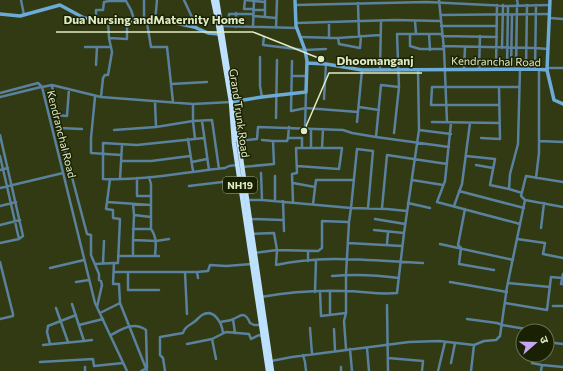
<svg xmlns="http://www.w3.org/2000/svg" width="563" height="371" font-family="Commissioner,'Noto Sans Devanagari',sans-serif">
	<style>
		.lines { fill: none; stroke-linecap: round; stroke-linejoin: round }
		.street { stroke: #5a819d; stroke-width: 2.5 }
		.secondary { stroke: #6caad7; stroke-width: 3.5 }
		.highway { stroke: #bde1fd; stroke-width: 4.5 }
		.labels { text-anchor: middle; dominant-baseline: central; stroke-width: 3; stroke-linejoin: round; paint-order: stroke }
		.shield { fill: #1a2102; stroke: #a4ae8a; stroke-width: 1 }
		.shield-label { font-size: 10px; font-weight: bold; fill: #dfebc4 }
		.street-label { font-size: 11px; fill: #dfebc4; stroke: #1a2102 }
		.leader { fill: none; stroke: #dfebc4; stroke-width: 1.5 }
		.callout-dot { fill: #dfebc4; stroke: #1a2102; stroke-width: 1.5 }
		.callout-label { font-size: 12px; text-anchor: middle; font-weight: bold; fill: #dfebc4; stroke: #1a2102; stroke-width: 3; stroke-linejoin: round; paint-order: stroke }
	</style>
	<rect width="100%" height="100%" fill="#313a12"/>
	<g class="lines">
		<path class="street" d="M 21,0 L 24,15
			M 144,0 L 144,22
			M 184,0 L 197,28
			M 245,0 L 265,2
			M 245,0 L 244,9 L 253,9
			M 439,0 L 444,49 L 447,122
			M 517,0 L 518,5
			M 126,1 L 131,10 L 135,22
			M 358,3 L 359,36
			M 295,5 L 427,2 L 508,6 L 550,5
			M 253,10 L 265,10
			M 236,13 L 236,27
			M 441,15 L 550,14
			M 253,16 L 276,18
			M 265,17 L 265,1
			M 550,18 L 563,19
			M 96,20 L 96,10 L 103,10 L 104,2 L 109,1 L 126,1
			M 415,21 L 416,34
			M 155,22 L 157,0
			M 329,22 L 329,38
			M 147,23 L 151,47 L 167,47 L 173,102
			M 296,23 L 395,20 L 440,21
			M 222,26 L 297,28
			M 228,26 L 229,22 L 229,14 L 253,14
			M 441,26 L 497,26
			M 253,27 L 254,0
			M 276,28 L 277,0
			M 410,34 L 410,46 L 420,49 L 444,49
			M 429,34 L 430,50
			M 442,36 L 497,37
			M 264,37 L 263,45 L 305,50 L 326,49
			M 300,37 L 338,38 L 380,35
			M 109,38 L 127,39 L 127,22
			M 338,38 L 339,44 L 360,48 L 361,36
			M 443,46 L 535,48 L 548,49
			M 85,47 L 111,47
			M 502,48 L 503,5
			M 260,57 L 260,86 L 262,97
			M 292,61 L 291,111 L 306,108 L 358,112
			M 96,65 L 97,47
			M 547,68 L 563,68
			M 464,69 L 465,47
			M 479,69 L 480,36
			M 496,69 L 497,5
			M 507,69 L 508,6
			M 511,69 L 512,15
			M 516,69 L 517,5
			M 526,69 L 527,5
			M 535,69 L 536,5
			M 380,70 L 381,21
			M 292,76 L 307,76
			M 171,84 L 207,82
			M 52,85 L 56,115 L 59,128 L 82,129
			M 0,93 L 38,83 L 42,87
			M 0,97 L 41,87
			M 95,97 L 91,138 L 91,153 L 121,155
			M 101,97 L 103,78 L 105,75 L 108,75 L 112,52 L 109,38 L 108,21
			M 324,99 L 326,64
			M 155,102 L 156,127
			M 193,104 L 193,121 L 195,139
			M 499,105 L 431,105 L 432,87 L 519,87
			M 359,107 L 379,110
			M 56,115 L 67,116 L 69,89
			M 276,118 L 277,60
			M 202,121 L 209,170
			M 357,122 L 362,70
			M 432,122 L 499,123
			M 451,123 L 445,181 L 437,202 L 520,224
			M 59,128 L 87,234 L 91,235 L 91,255 L 99,274 L 99,280 L 101,281 L 102,285 L 97,307
			M 305,128 L 306,92
			M 311,129 L 311,148
			M 114,130 L 156,127 L 193,121 L 212,120 L 219,169
			M 419,130 L 451,134
			M 394,133 L 399,87 L 397,34 L 442,34
			M 0,135 L 23,236 L 19,239 L 0,243
			M 376,137 L 449,147
			M 204,138 L 137,145 L 103,143 L 103,179 C 144,181 184,172 225,168 L 229,166 L 237,165
			M 288,138 L 289,127
			M 481,138 L 500,139 L 499,87
			M 188,139 L 193,171
			M 262,140 L 273,141
			M 239,141 L 257,139 L 258,127 L 343,130 L 352,133 L 376,137 L 381,85 L 399,87
			M 539,141 L 563,142
			M 322,148 L 323,129
			M 0,156 L 19,239
			M 466,156 L 495,159 L 490,185 L 509,189 L 510,174 L 518,144 L 520,69
			M 121,161 L 151,161 L 190,156
			M 192,162 L 207,159
			M 476,165 L 493,168
			M 242,167 L 274,164 L 273,141 L 287,141 L 288,138 L 302,138 L 302,148
			M 0,170 L 8,168
			M 261,173 L 262,200 L 351,208 L 387,209 L 407,211
			M 149,177 L 151,184 L 151,229 C 157,237 156,246 155,256
			M 137,178 L 137,196 L 151,196
			M 536,178 L 539,153 L 539,69
			M 110,179 L 107,202 L 151,205
			M 120,179 L 122,145
			M 412,180 L 443,185
			M 293,183 L 315,187
			M 189,186 L 239,180
			M 0,188 L 63,173
			M 509,189 L 522,193
			M 459,191 L 524,208
			M 247,200 L 262,200
			M 525,200 L 521,196 L 526,176 L 563,182
			M 275,201 L 275,176
			M 283,201 L 284,231
			M 107,202 L 106,209 L 113,210 L 113,218 L 120,219 L 118,263 L 114,263 L 113,284 L 119,284 L 120,303 L 147,371
			M 293,202 L 292,174 L 297,173 L 296,148 L 342,148 L 339,169 L 297,166
			M 408,203 L 430,208
			M 133,204 L 134,215 L 151,217
			M 313,204 L 316,180 L 354,180
			M 0,206 L 16,202
			M 454,206 L 462,184 L 470,123
			M 382,208 L 387,155 L 447,164
			M 465,209 L 458,245 L 461,248 L 459,264 L 494,270
			M 250,219 L 283,220
			M 375,219 L 405,224
			M 0,225 L 20,220
			M 541,228 L 544,203
			M 133,229 L 151,229
			M 374,230 L 404,233
			M 251,234 L 274,233 L 277,250 L 276,265 C 324,254 375,261 423,263
			M 517,239 L 545,243 L 543,254 L 563,258
			M 133,240 L 134,215
			M 348,243 L 402,246
			M 387,244 L 388,232
			M 440,244 L 513,260
			M 254,253 L 277,250 L 318,251 L 322,248 L 322,221 L 348,222
			M 118,256 L 159,256
			M 133,256 L 133,240 L 156,241 L 169,239
			M 308,261 L 308,251
			M 0,262 L 13,314 L 13,316 L 0,319
			M 103,263 L 104,241
			M 95,264 L 114,263
			M 50,268 L 84,260
			M 114,272 L 197,272 L 198,278
			M 128,272 L 128,290 L 159,290
			M 185,272 L 187,314
			M 197,272 L 208,271 L 210,265 L 226,266 L 252,264
			M 563,274 L 561,284 L 563,284
			M 332,276 C 354,274 377,275 399,278
			M 76,282 L 89,280
			M 450,282 L 507,292
			M 508,283 L 550,287
			M 320,291 L 321,316 L 346,313
			M 330,291 L 330,315
			M 315,292 L 316,260
			M 261,297 C 289,292 317,290 345,291 C 362,291 379,295 397,293 L 404,233 L 419,130 L 418,70
			M 505,303 L 547,310 L 551,277 L 562,278
			M 387,305 L 388,371
			M 553,306 L 563,306
			M 56,308 L 68,342
			M 100,313 L 120,303
			M 233,319 L 235,333
			M 467,319 L 497,323 L 502,325 L 538,331
			M 221,322 C 224,321 228,321 231,320 C 240,317 244,309 250,323 L 254,325 L 262,325
			M 79,325 L 103,319
			M 310,328 L 312,354
			M 334,329 L 335,351
			M 111,335 C 122,329 134,321 146,330 L 147,368 L 141,371
			M 212,339 L 216,359
			M 84,341 L 92,340
			M 547,342 L 563,344
			M 50,344 L 47,332 L 48,326 L 76,315
			M 187,344 L 212,339 L 226,332 L 249,334 L 251,339 L 259,335 L 263,337
			M 43,345 L 84,341 L 72,304
			M 367,348 L 369,371
			M 346,349 L 344,321 L 346,313 L 346,275 L 349,222 L 351,208 L 357,149 L 373,151 L 368,208
			M 350,349 L 352,371
			M 303,355 L 305,362 L 306,371
			M 388,358 L 423,361 L 422,371
			M 271,361 L 292,357 L 409,342 L 439,341 L 474,345 L 484,341 L 496,340 L 500,336 L 507,287 L 525,200 L 563,207
			M 40,362 L 93,359 L 94,366 L 123,363
			M 451,363 L 455,343
			M 532,363 L 542,365 L 541,371
			M 542,365 L 563,367
			M 85,367 L 85,371
			M 341,367 L 341,371
			M 127,371 L 95,303 L 42,87 L 52,85 L 101,97 L 193,104 L 231,102
			M 165,371 L 163,358 L 160,355 L 160,337 L 183,333 C 185,326 189,326 194,322 C 197,320 199,317 202,315 C 214,308 222,323 223,333
			M 438,371 L 445,342
			M 471,371 L 474,345"/>
		<path class="secondary" d="M 550,0 L 547,70 L 554,100 L 563,104
			M 0,14 L 20,16 L 60,5 L 84,18 L 122,22 L 171,22 L 194,27 L 208,33 L 219,34
			M 307,63 L 326,64 L 362,70 L 535,69 L 547,70
			M 231,102 L 262,97 L 306,92 L 307,61 L 305,50 L 296,26 L 295,0"/>
		<path class="highway" d="M 213,0 L 217,19 L 231,102 L 234,143 L 268,371
			M 217,0 L 229,77
			M 234,110 L 272,371"/>
	</g>
	<g class="labels">
		<rect class="shield" x="223" y="177" width="34" height="16" rx="3"/>
		<g class="shield-label">
			<text x="240" y="185">NH19</text>
		</g>
		<g class="street-label">
			<text transform="translate(496 61) rotate(1)">Kendranchal Road</text>
			<text transform="translate(240 113) rotate(82)">Grand Trunk Road</text>
			<text transform="translate(62 134) rotate(76)">Kendranchal Road</text>
		</g>
	</g>
	<path class="leader" d="M321 59L253 32H56M304 131L329 73H422"/>
	<g class="callout-dot">
		<circle cx="321" cy="59" r="4"/>
		<circle cx="304" cy="131" r="4"/>
	</g>
	<g class="callout-label">
		<text x="154" y="24">Dua Nursing andMaternity Home</text>
		<text x="375" y="65">Dhoomanganj</text>
	</g>
	<g transform="translate(535 343) rotate(70)"><circle r="19" fill="#1a2102" stroke="#697250"/>
	<path d="M0-3L7 15L0 10L-7 15Z" fill="#c3a7f2"/>
	<text y="-6" font-size="11" font-weight="bold" text-anchor="middle" fill="#dfebc4">उ</text>
	</g>
</svg>
